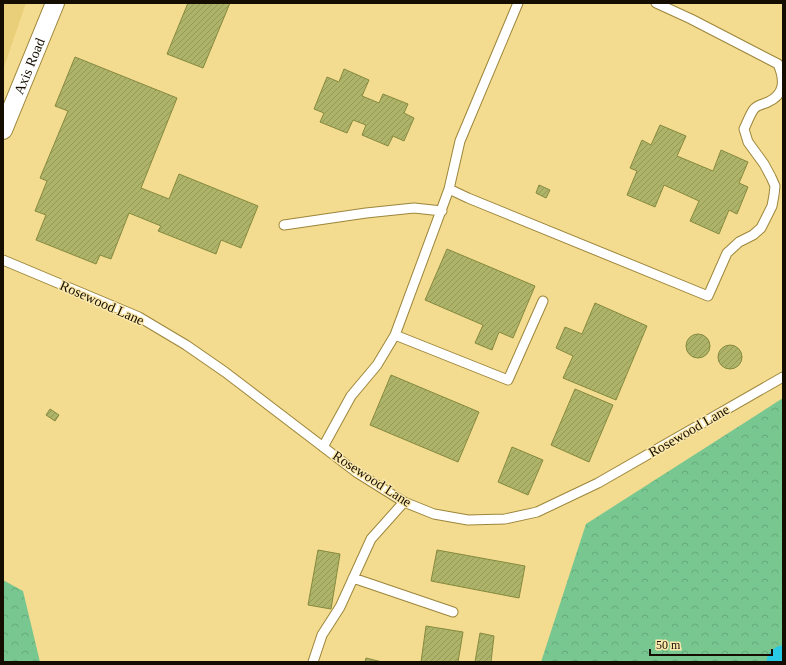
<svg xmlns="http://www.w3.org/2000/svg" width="786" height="665" font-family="Georgia,serif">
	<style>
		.built { fill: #eacf7b }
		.park { fill: url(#park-crowns) }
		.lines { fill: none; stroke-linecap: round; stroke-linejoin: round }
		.river { stroke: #28c9e4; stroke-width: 29 }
		.building { fill: url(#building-hatch); stroke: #858a3f }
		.service-casing { stroke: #9c863b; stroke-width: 11 }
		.minor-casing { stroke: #9c863b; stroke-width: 20 }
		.service { stroke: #fff; stroke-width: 9 }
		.minor { stroke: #fff; stroke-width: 18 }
		.labels { text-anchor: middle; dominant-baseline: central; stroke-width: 3; stroke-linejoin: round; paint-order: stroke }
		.street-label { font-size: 14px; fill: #150e00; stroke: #fce9ad }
	</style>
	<defs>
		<pattern id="park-crowns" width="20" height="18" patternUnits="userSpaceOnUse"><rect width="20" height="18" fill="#78c790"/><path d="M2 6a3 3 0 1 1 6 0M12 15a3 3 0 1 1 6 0" fill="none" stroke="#67aa7a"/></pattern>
		<pattern id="building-hatch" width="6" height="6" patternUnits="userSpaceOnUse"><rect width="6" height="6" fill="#adb368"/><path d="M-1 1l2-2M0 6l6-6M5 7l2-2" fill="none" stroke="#949958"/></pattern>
	</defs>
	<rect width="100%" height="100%" fill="#f3db8f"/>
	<path class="built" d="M 3,3 L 26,3 L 3,70 Z"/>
	<path class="park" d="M 783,398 L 783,662 L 541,662 L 586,524 Z
		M 3,580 L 23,591 L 40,662 L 3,662 Z"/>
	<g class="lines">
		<path class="river" d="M 781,662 L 783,660"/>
	</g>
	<path class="building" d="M 188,3 L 230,3 L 203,68 L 167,54 Z
		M 75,57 L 177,98 L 141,188 L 169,199 L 179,174 L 258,206 L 241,248 L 221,240 L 216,254 L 158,231 L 161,226 L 129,213 L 111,259 L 100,255 L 96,264 L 36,240 L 46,215 L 35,211 L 47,181 L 40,178 L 68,111 L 55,106 Z
		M 344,69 L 369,80 L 362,96 L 379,103 L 383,94 L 408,104 L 404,113 L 414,118 L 404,141 L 393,136 L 388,146 L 362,135 L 366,125 L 353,120 L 347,133 L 320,122 L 324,113 L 314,109 L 327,77 L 339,82 Z
		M 660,125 L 686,136 L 677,156 L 713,171 L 721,150 L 748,162 L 739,183 L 748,187 L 737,214 L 729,210 L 719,234 L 690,221 L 699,201 L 664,185 L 655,207 L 627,195 L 637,171 L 630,168 L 642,140 L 651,145 Z
		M 539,185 L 550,190 L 546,198 L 536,193 Z
		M 447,249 L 535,286 L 513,338 L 499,332 L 492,350 L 475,343 L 483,325 L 425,300 Z
		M 595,303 L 647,326 L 616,400 L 563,378 L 573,356 L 556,348 L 565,327 L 582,334 Z
		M686 346a12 12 0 1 1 24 0a12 12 0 1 1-24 0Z
		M718 357a12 12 0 1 1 24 0a12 12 0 1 1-24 0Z
		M 391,375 L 479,412 L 458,462 L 370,425 Z
		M 575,389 L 613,405 L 589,462 L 551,445 Z
		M 50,409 L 59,415 L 55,421 L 46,415 Z
		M 512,447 L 543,460 L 528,495 L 498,482 Z
		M 318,550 L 340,554 L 331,609 L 308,605 Z
		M 437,550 L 525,566 L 519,598 L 431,581 Z
		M 426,626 L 463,632 L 458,662 L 421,662 Z
		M 480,633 L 494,636 L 491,662 L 475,662 Z
		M 366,658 L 382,662 L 365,662 Z"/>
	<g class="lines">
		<defs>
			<path id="service" d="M 518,3 L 460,141 L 449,189 L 468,198 L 708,296 L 727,253 L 739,242 L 753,235 L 761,228 L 772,206 L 774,195 L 775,186 L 771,177 L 764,164 L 748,142 L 744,129 C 747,123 750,114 754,109 C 757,105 764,104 768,102 C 785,94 785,80 778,64 L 691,19 L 656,3
				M 284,225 L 366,213 L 414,208 L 442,211
				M 3,260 L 139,317 L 186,345 L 225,372 L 356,472 L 404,502 L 434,514 L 468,520 L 505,519 L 537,512 L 598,483 L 783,377
				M 395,335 L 508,380 L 543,301
				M 323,447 L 351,396 L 377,365 L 395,335 L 449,189
				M 353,578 L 453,612
				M 313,662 L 322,635 L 340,607 L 371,539 L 404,502"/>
			<g id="minor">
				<path id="s1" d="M 3,130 L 55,3"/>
			</g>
		</defs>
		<use href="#service" class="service-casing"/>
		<use href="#minor" class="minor-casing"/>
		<use href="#service" class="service"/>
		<use href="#minor" class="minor"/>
	</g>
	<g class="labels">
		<g class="street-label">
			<text stroke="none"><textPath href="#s1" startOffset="69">Axis Road</textPath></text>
			<text transform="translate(102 303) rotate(24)">Rosewood Lane</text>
			<text transform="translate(689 431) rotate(-30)">Rosewood Lane</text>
			<text transform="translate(372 479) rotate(33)">Rosewood Lane</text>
		</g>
	</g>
	<rect width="786" height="665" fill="none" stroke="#150e00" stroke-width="8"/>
	<path d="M650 649v6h122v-6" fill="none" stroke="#150e00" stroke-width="2"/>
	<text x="656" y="649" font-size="12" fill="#150e00" stroke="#fce9ad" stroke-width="3" paint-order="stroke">50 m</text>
</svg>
